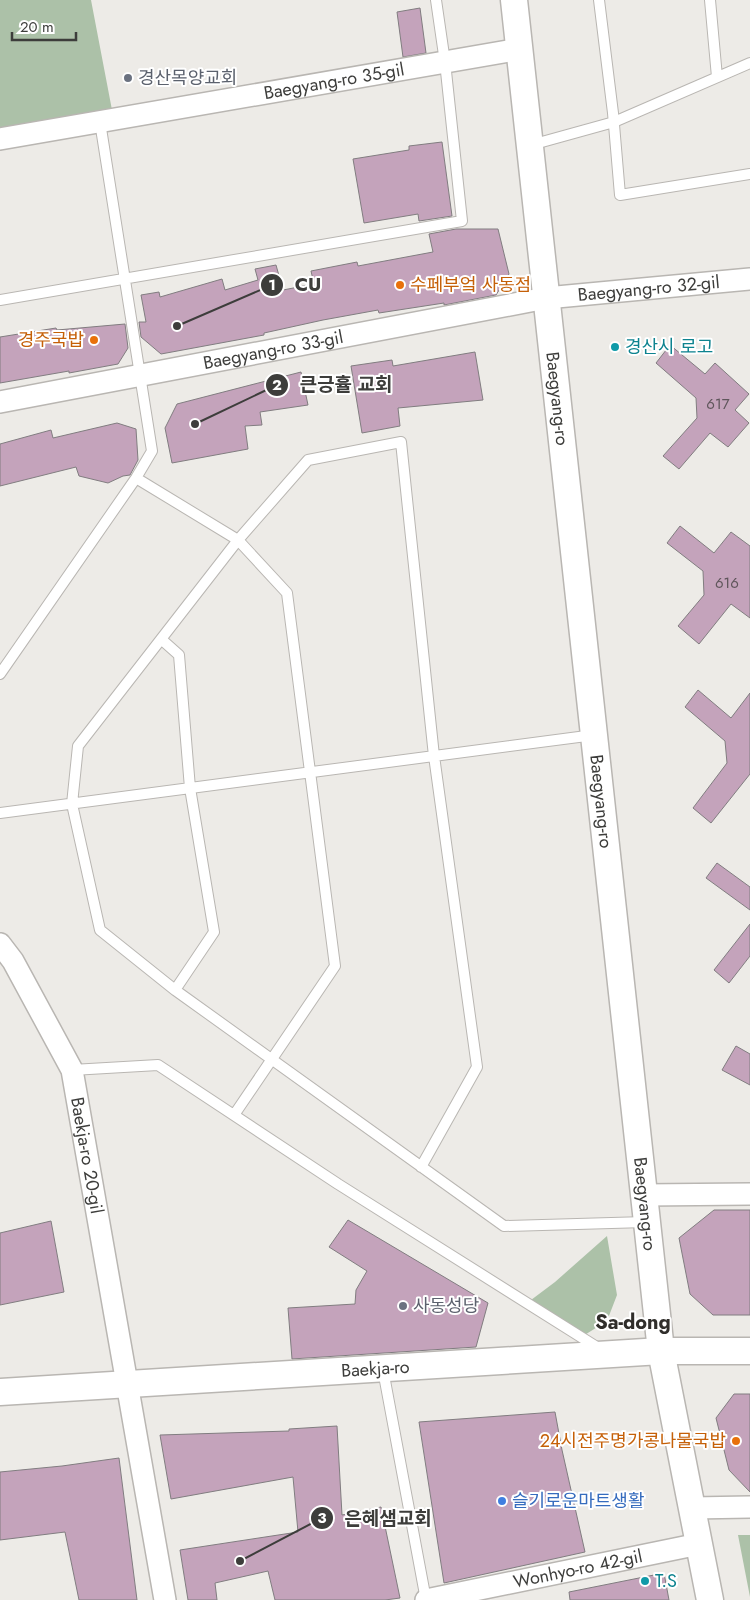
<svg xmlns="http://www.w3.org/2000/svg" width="750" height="1600" font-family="Jost,'Noto Sans KR',sans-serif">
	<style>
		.green { fill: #acc1a8 }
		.building { fill: #c4a3bb; stroke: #817d80 }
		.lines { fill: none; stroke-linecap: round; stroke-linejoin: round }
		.service-casing { stroke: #b9b6b2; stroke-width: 12 }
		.minor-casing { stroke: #b9b6b2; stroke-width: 24 }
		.tertiary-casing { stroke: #b9b6b2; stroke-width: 29 }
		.service { stroke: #fff; stroke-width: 10 }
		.minor { stroke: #fff; stroke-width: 21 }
		.tertiary { stroke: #fff; stroke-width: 26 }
		.worship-dot { fill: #6b7280; stroke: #fff; stroke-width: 2 }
		.food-dot { fill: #e8710a; stroke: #fff; stroke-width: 2 }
		.culture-dot { fill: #0f9aa8; stroke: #fff; stroke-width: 2 }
		.shop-dot { fill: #3f7fe0; stroke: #fff; stroke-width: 2 }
		.labels { text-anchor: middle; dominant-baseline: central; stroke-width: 4; stroke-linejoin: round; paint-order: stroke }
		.number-label { font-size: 15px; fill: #5f565b }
		.worship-label { font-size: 18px; fill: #5b616d; stroke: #fff; text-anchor: start }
		.street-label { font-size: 18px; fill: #3d3d3b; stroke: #fff }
		.food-label { font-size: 18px; fill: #c56008; stroke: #fff; text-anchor: end }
		.culture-label { font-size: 18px; fill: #0d838f; stroke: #fff; text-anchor: start }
		.shop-label { font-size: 18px; fill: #366cbe; stroke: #fff; text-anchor: start }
		.quarter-label { font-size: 20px; font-weight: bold; fill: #302e2b; stroke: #fff }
		.leader { fill: none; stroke: #3d3d3b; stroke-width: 2 }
		.callout-dot { fill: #3d3d3b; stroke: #fff; stroke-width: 2 }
		.mark-label { font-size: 15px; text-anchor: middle; font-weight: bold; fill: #fff }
		.callout-label { font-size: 19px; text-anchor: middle; font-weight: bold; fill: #3d3d3b; stroke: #fff; stroke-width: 4; stroke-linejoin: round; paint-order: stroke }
	</style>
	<rect width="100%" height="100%" fill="#edebe7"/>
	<path class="green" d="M 0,0 L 91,0 L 112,110 L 0,130 Z
		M 607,1236 L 617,1295 L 607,1321 L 583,1336 L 527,1303 L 555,1282 Z
		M 738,1535 L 750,1535 L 750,1597 Z"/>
	<path class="building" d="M 420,8 L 426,53 L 403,57 L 397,12 Z
		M 442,142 L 452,216 L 419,221 L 418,214 L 364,223 L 353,159 L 409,150 L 409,146 Z
		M 456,229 L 498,229 L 509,274 L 496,295 L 444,305 L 444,303 L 379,313 L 378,310 L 323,320 L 264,333 L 264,335 L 161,354 L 141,337 L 139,322 L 146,322 L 141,295 L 159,292 L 160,297 L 222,279 L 225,290 L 258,280 L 255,269 L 276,265 L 283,290 L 314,284 L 311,271 L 357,262 L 358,266 L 433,252 L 429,234 Z
		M 125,324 L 128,348 L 118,364 L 69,373 L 69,371 L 0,383 L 0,337 L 56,328 L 57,330 Z
		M 670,345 L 705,374 L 715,363 L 749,394 L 735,410 L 749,423 L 728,447 L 710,433 L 679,469 L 663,456 L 697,418 L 696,398 L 656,363 Z
		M 475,352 L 483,400 L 398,408 L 400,426 L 362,433 L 351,366 L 392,360 L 393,366 Z
		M 301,372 L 308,405 L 260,412 L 262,425 L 245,426 L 248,449 L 172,463 L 165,428 L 177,404 Z
		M 117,423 L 136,429 L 138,460 L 130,475 L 123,476 L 108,483 L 79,476 L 76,467 L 0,486 L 0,444 L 51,430 L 53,438 Z
		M 680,526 L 714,553 L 731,532 L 750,546 L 750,618 L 731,604 L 699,644 L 678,626 L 704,595 L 703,571 L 667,543 Z
		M 698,690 L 731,718 L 750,693 L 750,774 L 711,823 L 693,808 L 727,763 L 725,741 L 685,707 Z
		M 717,863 L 750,887 L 750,910 L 706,878 Z
		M 750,924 L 750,956 L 729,983 L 714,970 Z
		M 736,1046 L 750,1054 L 750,1085 L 722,1070 Z
		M 714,1210 L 750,1210 L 750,1315 L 713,1315 L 690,1294 L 679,1238 Z
		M 348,1220 L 488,1303 L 476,1347 L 292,1359 L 288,1308 L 355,1304 L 356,1290 L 367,1271 L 329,1247 Z
		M 51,1221 L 64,1292 L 0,1305 L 0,1233 Z
		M 734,1394 L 750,1394 L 750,1492 L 729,1470 L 716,1418 Z
		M 555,1412 L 562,1450 L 585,1552 L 444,1583 L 419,1422 Z
		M 337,1426 L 342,1515 L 381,1507 L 400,1598 L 385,1600 L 275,1600 L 268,1571 L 215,1583 L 217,1600 L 188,1600 L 180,1550 L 298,1532 L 293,1477 L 171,1499 L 160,1435 L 289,1431 L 289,1429 Z
		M 119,1458 L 137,1600 L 79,1600 L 65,1532 L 0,1540 L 0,1472 L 62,1466 Z
		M 664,1573 L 669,1600 L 570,1600 L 569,1592 Z"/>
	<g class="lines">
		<defs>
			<path id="service" d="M 599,0 L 613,113 L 620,195 L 750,174
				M 710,0 L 717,77
				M 531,145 L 614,122 L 750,63
				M 0,300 L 462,221 L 445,62 L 436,0
				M 136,478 L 238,540 L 287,593 L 335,966 L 234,1115
				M 161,639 L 179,655 L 190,788 L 214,932 L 175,990
				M 0,674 L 136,478 L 152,451 L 100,122
				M 0,813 L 594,735
				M 72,1070 L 158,1065 L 338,1184 L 600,1349
				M 421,1167 L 477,1067 L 434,756 L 401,442 L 308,460 L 238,540 L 78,746 L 72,804 L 100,930 L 175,990 L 504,1226 L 646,1222
				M 383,1370 L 426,1600"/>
			<g id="minor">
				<path id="s1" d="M 0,139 L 520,49"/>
				<path id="s2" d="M 0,402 L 546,298 L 750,279"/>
				<path id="s3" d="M 0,944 L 13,961 L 72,1070 L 165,1600"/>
				<path d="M 644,1195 L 750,1194"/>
				<path d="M 692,1508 L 750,1507"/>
				<path id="s4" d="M 426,1600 L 699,1544"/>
			</g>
			<g id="tertiary">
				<path id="s5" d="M 514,0 L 661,1351 L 710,1600"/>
				<path id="s6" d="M 0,1392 L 661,1351 L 750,1351"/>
			</g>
		</defs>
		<use href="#service" class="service-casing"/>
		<use href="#minor" class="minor-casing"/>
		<use href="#tertiary" class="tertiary-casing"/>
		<use href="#service" class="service"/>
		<use href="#minor" class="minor"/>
		<use href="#tertiary" class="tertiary"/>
	</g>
	<g class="worship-dot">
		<circle cx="128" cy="78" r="5"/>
		<circle cx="403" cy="1306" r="5"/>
	</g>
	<g class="food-dot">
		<circle cx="400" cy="285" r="5"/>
		<circle cx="94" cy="340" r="5"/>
		<circle cx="736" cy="1441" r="5"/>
	</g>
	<g class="culture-dot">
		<circle cx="615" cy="347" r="5"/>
		<circle cx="645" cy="1581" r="5"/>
	</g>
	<circle class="shop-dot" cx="502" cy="1501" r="5"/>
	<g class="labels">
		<g class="number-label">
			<text x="718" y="404">617</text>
			<text x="727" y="583">616</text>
		</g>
		<g class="worship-label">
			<text x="138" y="78">경산목양교회</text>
			<text x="413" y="1306">사동성당</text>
		</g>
		<g class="street-label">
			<text stroke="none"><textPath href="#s1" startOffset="339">Baegyang-ro 35-gil</textPath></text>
			<text stroke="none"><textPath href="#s2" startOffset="659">Baegyang-ro 32-gil</textPath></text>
			<text stroke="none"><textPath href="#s2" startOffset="278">Baegyang-ro 33-gil</textPath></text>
			<text stroke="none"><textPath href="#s5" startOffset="401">Baegyang-ro</textPath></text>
			<text stroke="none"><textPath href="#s5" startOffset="806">Baegyang-ro</textPath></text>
			<text stroke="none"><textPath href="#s3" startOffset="232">Baekja-ro 20-gil</textPath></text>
			<text stroke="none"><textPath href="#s5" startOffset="1211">Baegyang-ro</textPath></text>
			<text stroke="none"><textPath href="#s6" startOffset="376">Baekja-ro</textPath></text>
			<text stroke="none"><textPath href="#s4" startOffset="155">Wonhyo-ro 42-gil</textPath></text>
		</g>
		<g class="food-label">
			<text x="410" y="285" text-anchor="start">수페부엌 사동점</text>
			<text x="84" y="340">경주국밥</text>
			<text x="726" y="1441">24시전주명가콩나물국밥</text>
		</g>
		<g class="culture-label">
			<text x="625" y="347">경산시 로고</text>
			<text x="655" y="1581">T.S</text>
		</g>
		<g class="shop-label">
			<text x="512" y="1501">슬기로운마트생활</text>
		</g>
		<g class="quarter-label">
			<text x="633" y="1322">Sa-dong</text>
		</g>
	</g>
	<path class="leader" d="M177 326L272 285M195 424L277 385M240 1561L322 1518"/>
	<g class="callout-dot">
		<circle cx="177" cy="326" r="5"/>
		<circle cx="195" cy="424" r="5"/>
		<circle cx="240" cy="1561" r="5"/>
		<circle cx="272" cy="285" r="12"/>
		<circle cx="277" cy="385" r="12"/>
		<circle cx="322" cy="1518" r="12"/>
	</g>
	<g class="mark-label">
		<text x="272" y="290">1</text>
		<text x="277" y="390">2</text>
		<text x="322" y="1523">3</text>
	</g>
	<g class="callout-label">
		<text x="308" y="291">CU</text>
		<text x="346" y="391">큰긍휼 교회</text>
		<text x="388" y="1525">은혜샘교회</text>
	</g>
	<path d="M12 32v8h64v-8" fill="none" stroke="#3d3d3b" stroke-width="2.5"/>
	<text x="20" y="32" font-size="15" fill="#3d3d3b" stroke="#ffffff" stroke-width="4" paint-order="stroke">20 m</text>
</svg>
